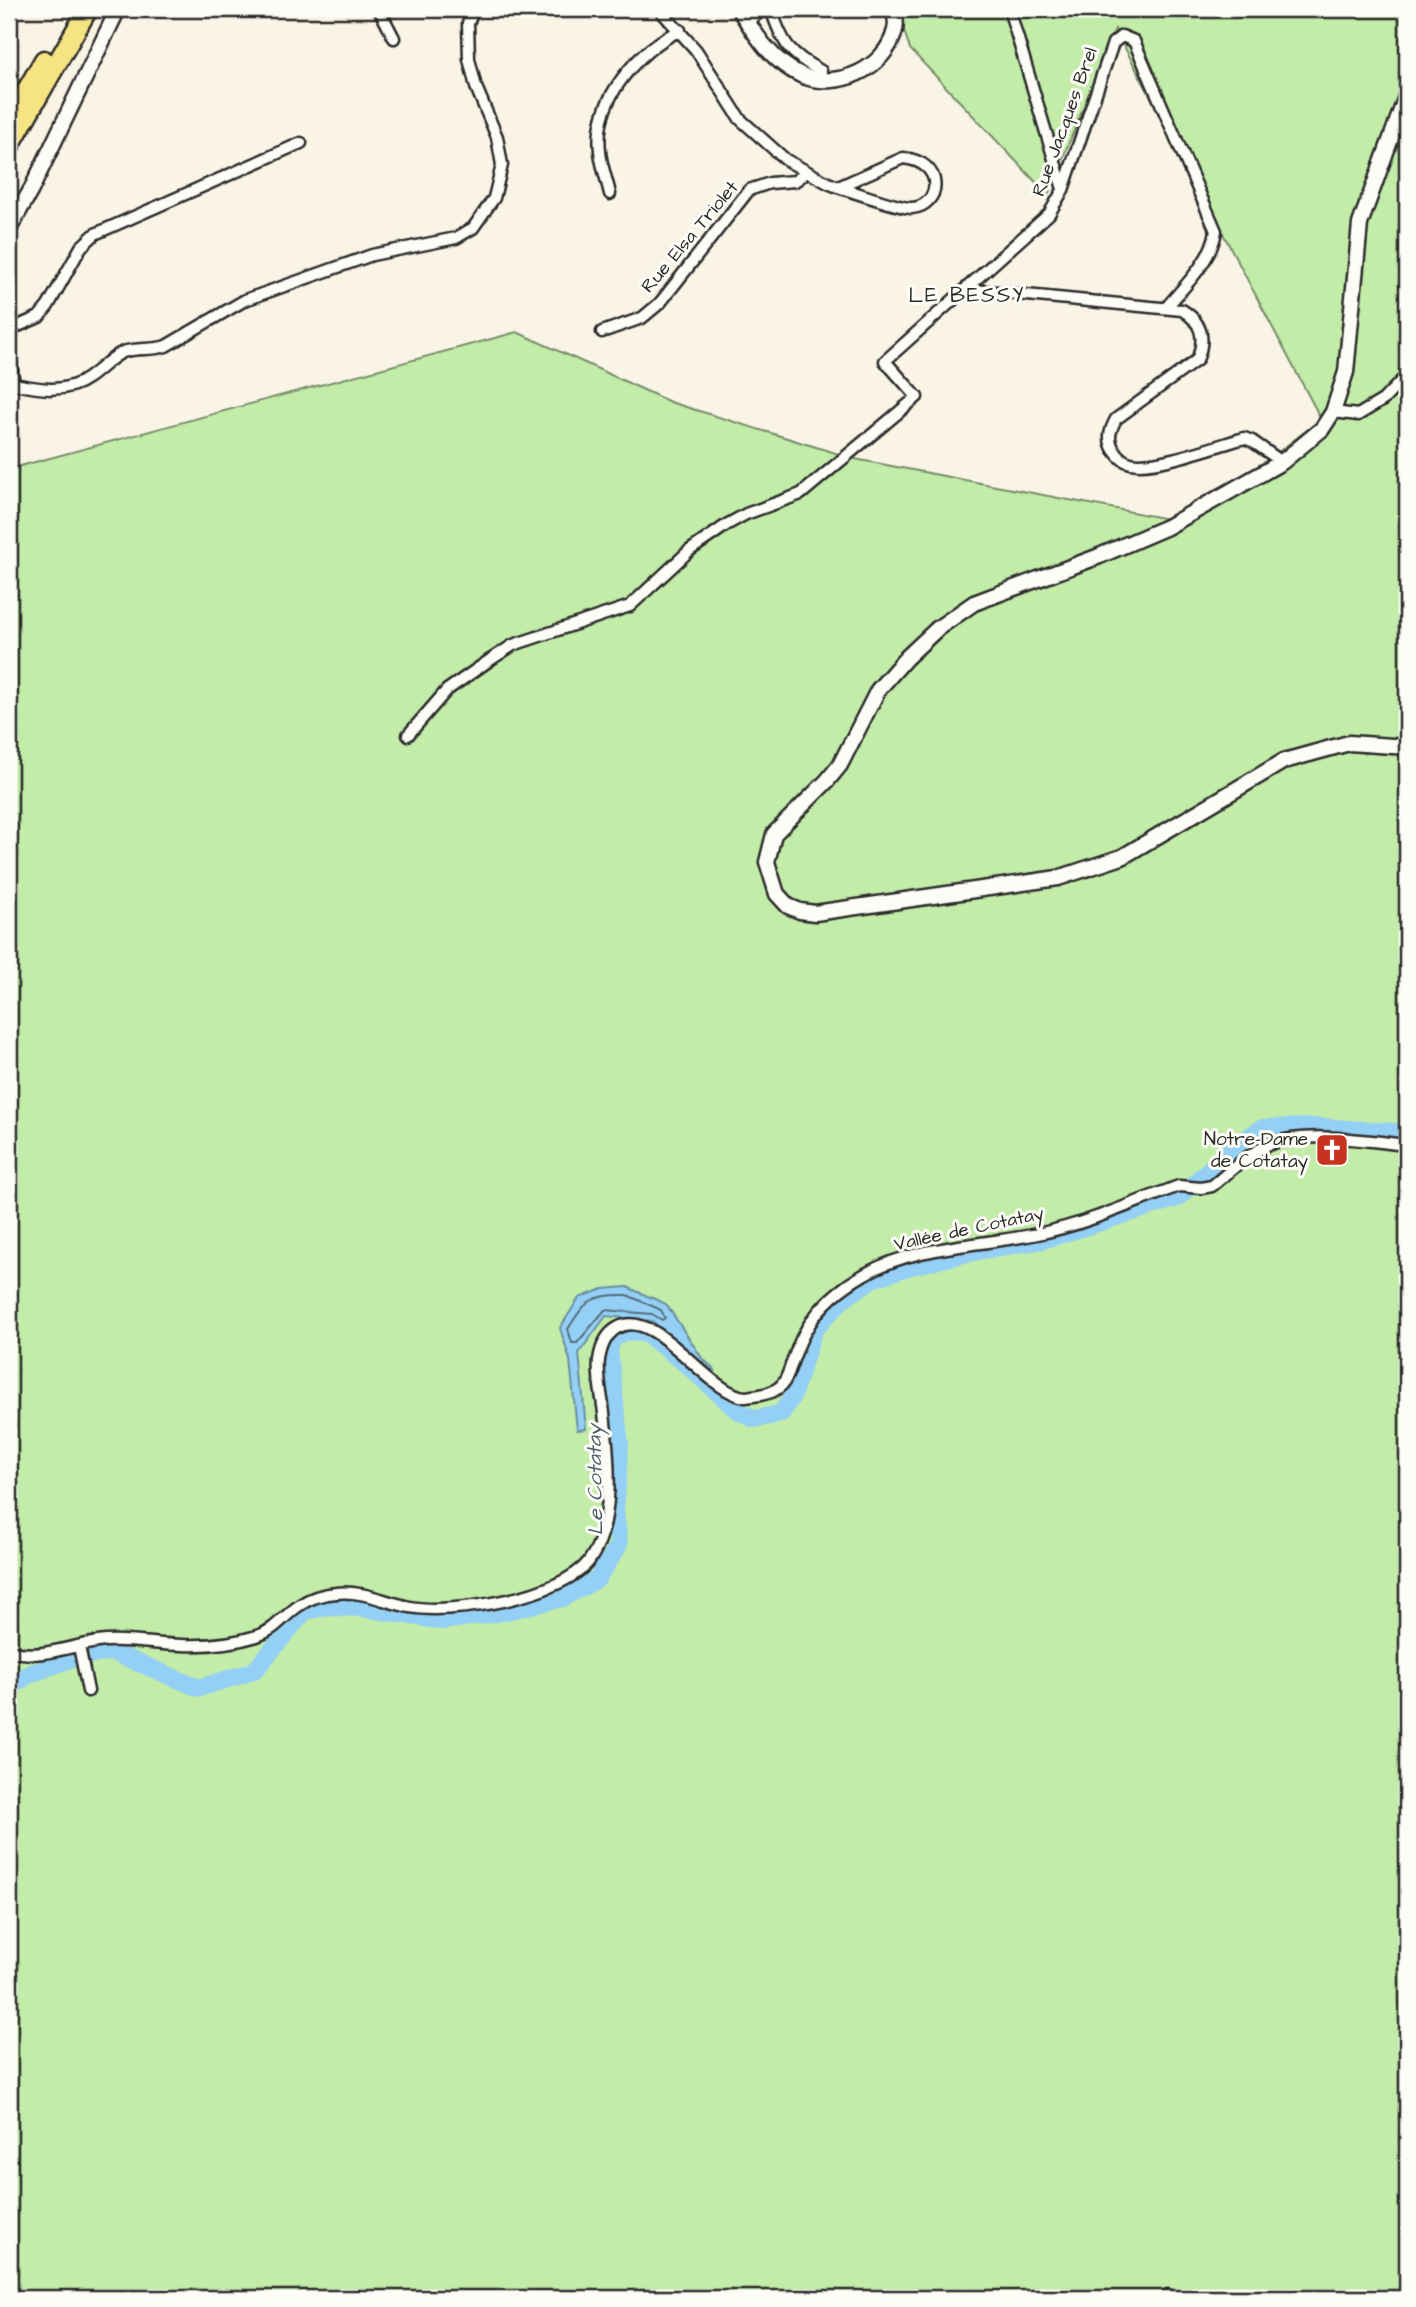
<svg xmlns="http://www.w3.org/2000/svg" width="1416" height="2307" font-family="'Architects Daughter',sans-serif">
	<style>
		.green { fill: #c2eca8; stroke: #768c6a; stroke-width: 2 }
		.water { fill: #94d0f5; stroke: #6a8ea4; stroke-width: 2 }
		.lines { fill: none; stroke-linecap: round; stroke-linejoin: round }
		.shore { stroke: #556d7c; stroke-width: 2 }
		.river { stroke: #94d0f5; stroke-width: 18 }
		.street-casing { stroke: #2b2b2b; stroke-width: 15 }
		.secondary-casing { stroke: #2b2b2b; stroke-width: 19 }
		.highway-casing { stroke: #2b2b2b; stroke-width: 23 }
		.street { stroke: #fdfcf7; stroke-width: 10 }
		.secondary { stroke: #fdfcf7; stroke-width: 14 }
		.highway { stroke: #f6e381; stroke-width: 18 }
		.labels { text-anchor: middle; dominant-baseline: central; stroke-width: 6; stroke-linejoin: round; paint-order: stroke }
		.street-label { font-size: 19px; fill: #2b2b2b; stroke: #fdfcf7 }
		.poi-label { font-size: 19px; fill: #2b2b2b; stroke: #fdfcf7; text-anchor: end }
		.neighbourhood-label { font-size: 21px; letter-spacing: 2px; fill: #2b2b2b; stroke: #fdfcf7 }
		.water-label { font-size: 21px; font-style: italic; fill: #4a5d68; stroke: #fdfcf7 }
	</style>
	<rect width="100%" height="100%" fill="#faf4e6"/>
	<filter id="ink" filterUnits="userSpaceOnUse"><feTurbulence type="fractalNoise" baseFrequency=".0143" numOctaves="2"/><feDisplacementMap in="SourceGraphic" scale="14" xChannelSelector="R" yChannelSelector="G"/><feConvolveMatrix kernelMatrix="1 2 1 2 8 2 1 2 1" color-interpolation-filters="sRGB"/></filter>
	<g filter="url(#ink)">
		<path class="green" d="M 897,9 L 1407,9 L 1407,2298 L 9,2298 L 9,469 L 517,332 L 670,402 L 855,459 L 1168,519 L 1268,460 L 1321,419 L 1115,29 L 1048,195 L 910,49 Z"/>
		<path class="water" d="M 627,1287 L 666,1304 L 702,1358 L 715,1370 L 715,1373 L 652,1321 L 606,1316 L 579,1353 L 586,1429 L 577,1430 L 570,1360 L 560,1328 L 579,1298 L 603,1289 Z"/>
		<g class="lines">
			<path class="shore" d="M 627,1295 L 661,1310 L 665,1318 L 662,1320 L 652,1314 L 605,1310 L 577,1343 L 572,1343 L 568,1329 C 586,1300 592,1294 627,1295 Z"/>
			<path class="river" d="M 9,1687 L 30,1674 L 78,1656 L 112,1652 L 199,1688 L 254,1671 L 305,1611 L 328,1607 L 364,1608 L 443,1621 L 502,1612 L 562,1598 L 597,1579 L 619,1545 L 615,1511 L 620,1445 L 609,1350 L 613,1339 L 624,1331 L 647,1334 L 686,1364 L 737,1410 L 754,1419 L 781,1414 L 792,1397 L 814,1330 L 840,1302 L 872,1279 L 911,1266 L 987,1249 L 1043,1240 L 1178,1198 L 1236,1145 L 1262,1128 L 1318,1127 L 1407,1133"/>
			<defs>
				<path id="street" d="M 379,9 L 394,38
					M 659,9 L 696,50 L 740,119 L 786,160 L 828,183 L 838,187 C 851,191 902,209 912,208 C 941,206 946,162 903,158 L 838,187
					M 771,9 C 782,43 789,54 821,71
					M 1009,9 L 1063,189
					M 747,21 L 765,9
					M 610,194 C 607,180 601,165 600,151 C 594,99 637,52 680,30
					M 965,289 L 1182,310 C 1202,322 1206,338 1197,360 L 1116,419 C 1110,430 1107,439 1114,450 C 1118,456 1124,462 1131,463 C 1154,469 1219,445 1244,438 L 1252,441 L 1282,462
					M 9,330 L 39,317 L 48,306 L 81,247 L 95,234 L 301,143
					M 602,332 L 642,318 L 660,303 L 749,190 L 770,183 L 795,181 L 807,172
					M 9,351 L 14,384 L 9,388
					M 14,384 C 39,389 66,394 88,378 C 100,370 110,358 123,352 C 137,347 152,351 166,346 L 245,300 L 372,255 L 456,238 L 473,228 L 494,198 L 502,165 L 497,137 L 476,87 L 469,59 L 468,23 L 474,9
					M 1333,412 L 1358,415 L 1383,400 L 1407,375
					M 408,735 L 447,690 L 490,660 L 513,645 L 630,606 L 689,551 L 728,524 L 746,514 L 801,494 L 917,397 L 885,361 L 1049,214 L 1063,190 L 1113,43 L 1122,36 L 1134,41 L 1216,231 C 1211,262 1185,285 1166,308
					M 79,1646 L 88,1691
					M 9,1651 C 43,1660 72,1644 106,1641 C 131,1639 157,1645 182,1645 C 206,1646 234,1643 257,1636 C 276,1630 284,1615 300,1605 C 310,1598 324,1594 336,1593 C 362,1590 385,1602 410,1607 C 452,1615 562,1597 589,1561 C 616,1524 609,1457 604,1413 C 602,1396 597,1377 599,1360 C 601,1347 605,1335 617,1328 C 656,1305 706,1393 745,1397 C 747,1397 759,1395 760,1395 C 789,1390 786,1375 796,1352 C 799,1343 804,1333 809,1325 C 822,1303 844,1286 865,1274 C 918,1244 984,1246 1042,1233 C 1089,1223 1134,1202 1179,1186 L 1201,1188 L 1212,1186 C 1229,1172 1248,1154 1268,1145 C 1304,1130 1369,1141 1407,1145
					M 1167,2298 L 1168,2295"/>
				<path id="secondary" d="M 739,9 C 755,34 772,62 801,75 C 836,91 886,69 895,30 C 897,24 895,15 894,9
					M 1407,94 L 1360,224 L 1346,372 L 1333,412 L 1322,429 L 1282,462 L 1167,527 L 1097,557 L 974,603 L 938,628 L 906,658 L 878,690 L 840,765 L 827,781 L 774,834 L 767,862 L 777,894 L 788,906 L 800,911 L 815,913 L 1058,878 L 1122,857 L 1284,761 L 1349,743 L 1407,747
					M 9,229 L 31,190 L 118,9"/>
				<path id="highway" d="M 9,121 L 44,60
					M 9,147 L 88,9"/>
			</defs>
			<use href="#street" class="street-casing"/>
			<use href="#secondary" class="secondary-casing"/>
			<use href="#highway" class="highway-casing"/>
			<use href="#street" class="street"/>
			<use href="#secondary" class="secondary"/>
			<use href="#highway" class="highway"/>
		</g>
	</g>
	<defs>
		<symbol id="church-square" viewBox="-11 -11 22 22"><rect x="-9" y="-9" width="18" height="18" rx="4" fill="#c8321e" stroke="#fdfcf7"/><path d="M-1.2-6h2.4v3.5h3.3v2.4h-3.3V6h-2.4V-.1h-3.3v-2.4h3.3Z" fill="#fff"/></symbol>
	</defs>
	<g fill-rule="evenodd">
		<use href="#church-square" x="1313" y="1131" width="38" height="38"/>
	</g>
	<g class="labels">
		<g class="street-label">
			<text transform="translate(1065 122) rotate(-70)">Rue Jacques Brel</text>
			<text transform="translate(690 237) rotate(-50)">Rue Elsa Triolet</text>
			<text transform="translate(969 1229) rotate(-12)">Vallée de Cotatay</text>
		</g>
		<g class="poi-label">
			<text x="1308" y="1139">Notre-Dame<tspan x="1308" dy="22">de Cotatay</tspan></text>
		</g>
		<g class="neighbourhood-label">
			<text x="967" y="295">LE BESSY</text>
		</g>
		<g class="water-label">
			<text transform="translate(595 1480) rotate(-91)">Le Cotatay</text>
		</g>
	</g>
	<rect width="1416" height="2307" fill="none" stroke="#fdfcf7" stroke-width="35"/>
	<rect x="18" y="18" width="1381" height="2272" fill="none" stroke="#2b2b2b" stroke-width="2.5" filter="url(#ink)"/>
</svg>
